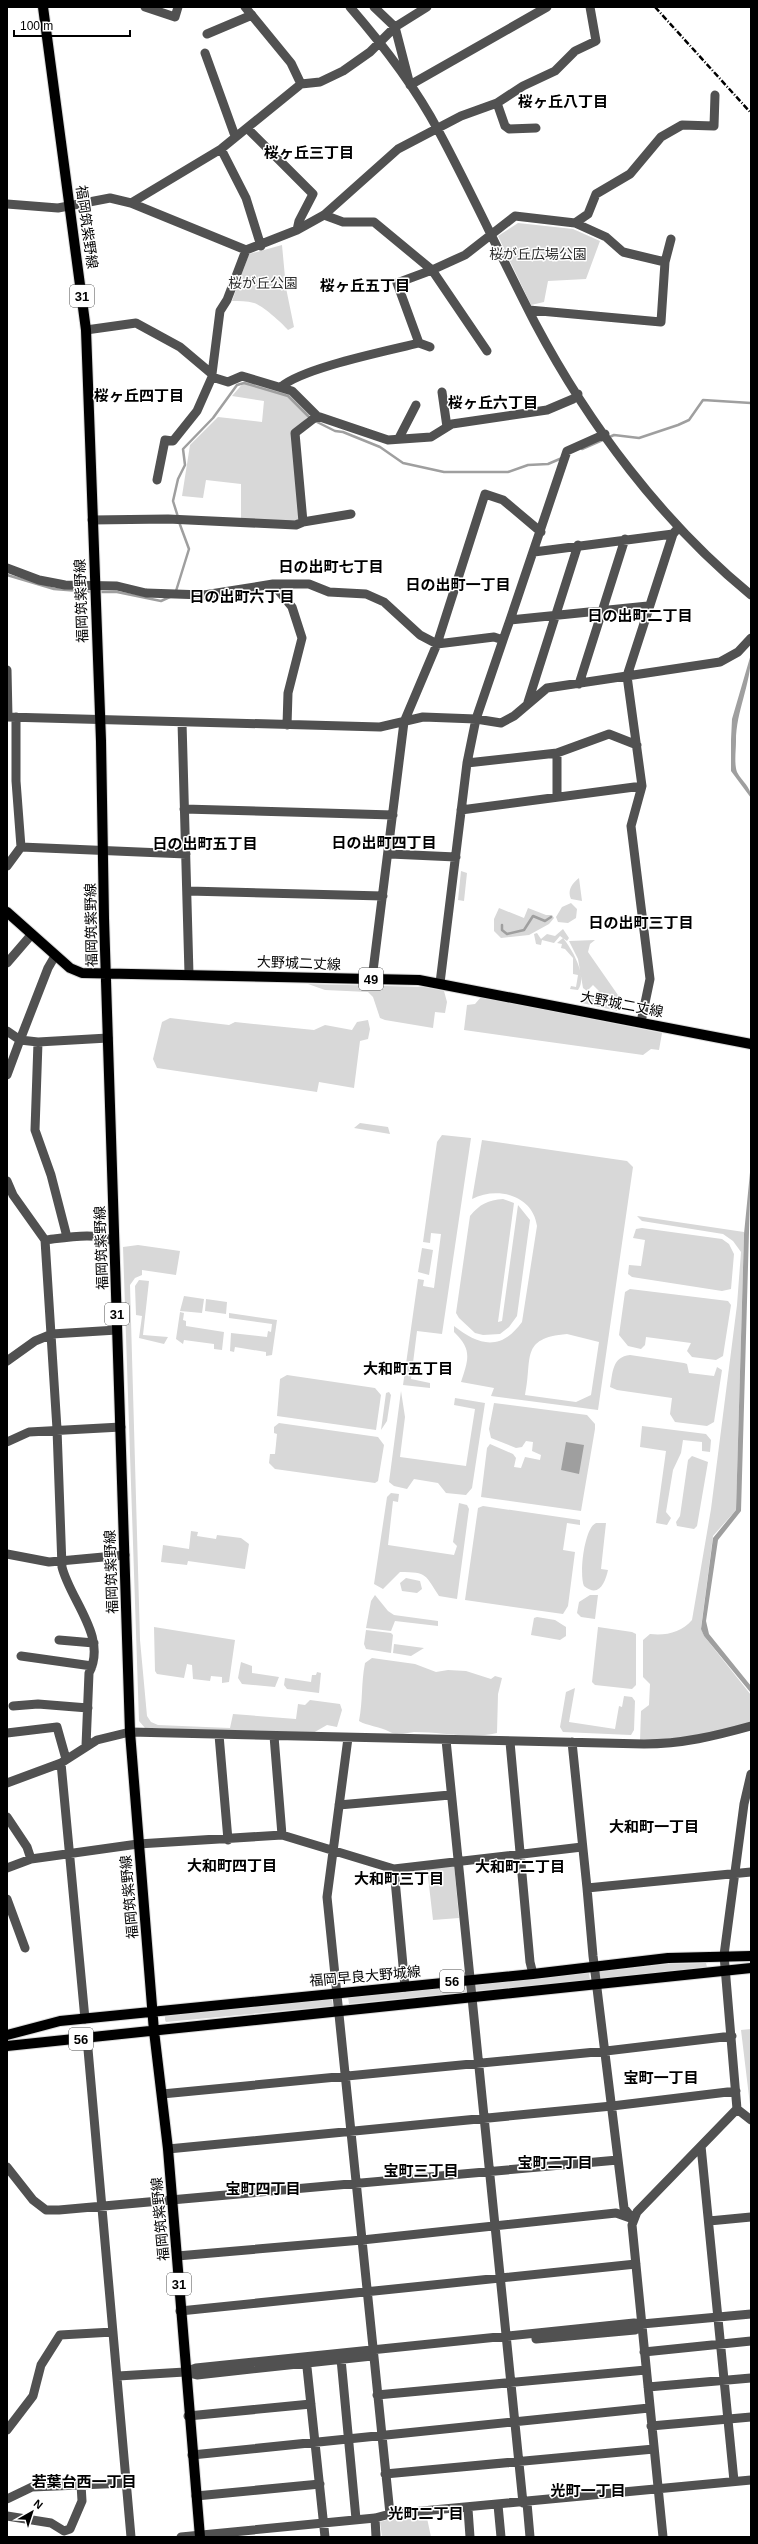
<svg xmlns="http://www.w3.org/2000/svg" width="758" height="2544" font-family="Arial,'Noto Sans JP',sans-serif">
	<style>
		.green { fill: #d8d8d8; fill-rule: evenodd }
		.water { fill: #9f9f9f }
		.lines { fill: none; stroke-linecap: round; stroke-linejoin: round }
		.stream { stroke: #9f9f9f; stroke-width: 2.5 }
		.major-casing { stroke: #dbdbdb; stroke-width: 12 }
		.minor { stroke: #515151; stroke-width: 9 }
		.major { stroke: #000; stroke-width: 10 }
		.rail { stroke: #000; stroke-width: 2.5; stroke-dasharray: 6 2 1 2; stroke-linecap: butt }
		.labels { text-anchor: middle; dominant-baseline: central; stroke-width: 3; stroke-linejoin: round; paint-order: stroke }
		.shield { fill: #fff; stroke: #4c4c4c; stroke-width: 1 }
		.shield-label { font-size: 13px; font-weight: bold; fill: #000 }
		.street-label { font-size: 14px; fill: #000; stroke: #fff }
		.park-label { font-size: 14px; fill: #2f2f2f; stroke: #fff }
		.neighbourhood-label { font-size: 15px; font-weight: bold; fill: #000; stroke: #fff }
	</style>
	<rect width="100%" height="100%" fill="#fff"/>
	<path class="green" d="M 518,223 L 573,229 L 600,241 L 586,279 L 548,281 L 544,302 L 531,305 L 498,236 Z
		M 282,245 L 286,288 L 294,327 L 288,330 C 282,323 262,305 254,303 C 247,301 239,301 232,301 L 249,254 Z
		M 245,381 L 288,392 L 311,413 L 294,432 L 300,519 L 296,524 L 241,520 L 241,484 L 206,480 L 203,498 L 182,496 L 190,445 L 218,417 L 262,422 L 264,401 L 232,396 Z
		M 461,871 L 467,873 L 464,901 L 458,900 Z
		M 579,878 L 582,901 L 571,899 C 567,891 572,883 579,878 Z
		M 571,903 L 577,909 L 576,918 L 568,923 L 558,922 L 556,917 L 562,907 Z
		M 499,908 L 524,918 L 528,908 L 546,915 L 552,915 L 554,918 L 549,924 L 529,935 L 501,938 L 494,931 L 494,919 Z
		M 563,929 L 569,938 L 567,941 L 560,936 L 554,943 L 542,940 L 541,945 L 536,944 L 534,934 L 537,933 L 541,939 L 547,934 L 555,936 Z
		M 563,938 C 572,949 588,976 578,990 L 570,989 L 571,986 L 576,987 L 578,975 L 573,974 L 573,958 L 565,949 L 561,948 L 562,944 L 557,943 Z
		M 595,940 L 590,944 L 588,952 L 620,998 L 617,1011 L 582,1003 L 585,992 L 592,996 L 599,991 L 593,985 L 587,991 L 583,988 L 578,959 L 569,941 Z
		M 308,984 L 425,987 L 444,991 L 447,1002 L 445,1013 L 435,1012 L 433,1028 L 385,1020 L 380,1018 L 373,997 L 368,992 L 325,990 Z
		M 481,997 L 662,1033 L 659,1050 L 651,1049 L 643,1055 L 464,1030 L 467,1005 L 475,1004 Z
		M 170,1018 L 229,1025 L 235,1022 L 314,1030 L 325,1025 L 352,1030 L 357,1022 L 368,1020 L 370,1029 L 368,1039 L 360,1041 L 354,1088 L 319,1082 L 317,1092 L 157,1068 L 153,1059 L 162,1022 Z
		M 360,1123 L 388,1127 L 390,1134 L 354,1128 Z
		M 442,1135 L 471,1138 L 442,1334 L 417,1331 L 411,1379 L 430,1383 L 430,1388 L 403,1385 L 418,1279 L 424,1280 L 423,1286 L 434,1288 L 441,1234 L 431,1233 L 430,1243 L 423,1242 L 437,1142 Z
		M 482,1140 L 627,1161 L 633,1167 L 598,1410 L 491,1396 L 494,1388 L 461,1382 C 468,1360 473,1350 454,1332 L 454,1326 C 479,1346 501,1351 522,1322 L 537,1226 C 533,1195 497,1186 472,1199 ZM 567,1334 L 599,1342 L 591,1395 L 576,1402 L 525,1395 C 533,1359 519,1338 567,1334 Z
		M 503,1199 L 514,1203 L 498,1322 L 502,1321 L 518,1205 L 530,1220 L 517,1316 L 509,1327 L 500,1334 L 483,1335 L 475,1333 L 459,1318 L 456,1313 L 470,1216 C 480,1204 488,1200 503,1199 Z
		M 637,1216 L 744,1232 L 736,1510 L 713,1536 L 701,1628 L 704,1636 L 751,1695 L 751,1723 L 703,1736 L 640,1741 L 641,1711 L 649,1705 L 650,1684 L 643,1677 L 643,1640 L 650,1634 C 666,1636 682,1632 692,1620 L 711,1509 L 737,1305 L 741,1252 L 733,1241 L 723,1234 L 642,1221 Z
		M 642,1228 L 722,1239 L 729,1244 L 734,1254 L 731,1289 L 722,1291 L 632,1277 L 628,1274 L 629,1265 L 641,1266 L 645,1240 L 633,1238 L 636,1229 Z
		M 138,1245 L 180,1251 L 176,1275 L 142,1270 L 142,1275 L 135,1278 L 130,1285 L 140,1640 L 147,1716 L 151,1722 L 158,1725 L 230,1728 L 233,1714 L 296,1719 L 298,1704 L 305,1705 L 310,1700 L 340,1704 L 342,1710 L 337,1727 L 327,1725 L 313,1733 L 145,1728 L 139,1721 L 123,1247 Z
		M 422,1248 L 433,1250 L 429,1275 L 418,1272 Z
		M 139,1280 L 149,1281 L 143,1335 L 168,1337 L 164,1344 L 139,1338 L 142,1316 L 136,1315 L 135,1286 Z
		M 630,1289 L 728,1301 L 731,1305 L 723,1356 L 716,1360 L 692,1357 L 687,1351 L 691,1343 L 646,1337 L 645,1345 L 641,1349 L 628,1346 L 619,1335 L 625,1292 Z
		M 184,1296 L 204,1299 L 202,1313 L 180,1311 Z
		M 206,1299 L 227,1302 L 226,1314 L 205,1311 Z
		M 180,1312 L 184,1313 L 183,1320 L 186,1321 L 186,1326 L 224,1332 L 222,1350 L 214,1349 L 214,1344 L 184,1340 L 183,1344 L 176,1339 Z
		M 229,1313 L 277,1320 L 272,1355 L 266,1356 L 266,1352 L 235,1347 L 234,1352 L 230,1351 L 231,1333 L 267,1337 L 268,1331 L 271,1332 L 272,1324 L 229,1318 Z
		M 630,1355 L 684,1363 L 687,1364 L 689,1373 L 714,1376 L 717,1367 L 722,1370 L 714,1422 L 707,1426 L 675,1422 L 670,1414 L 672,1398 L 617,1390 L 610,1387 C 613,1372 612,1357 630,1355 Z
		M 287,1375 L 375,1388 L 381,1395 L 376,1430 L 277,1416 L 280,1379 Z
		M 401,1391 L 405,1417 L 400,1457 L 466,1466 L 475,1409 L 454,1405 L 455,1398 L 485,1403 L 472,1488 L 466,1495 L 446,1493 L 438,1483 L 414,1479 L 407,1489 L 394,1486 L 389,1482 Z
		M 389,1392 L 391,1395 L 387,1421 L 381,1430 L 386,1393 Z
		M 494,1403 L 587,1415 L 595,1424 L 595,1429 L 581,1511 L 481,1497 L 487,1448 L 490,1444 L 513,1454 L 516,1458 L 514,1467 L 521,1468 L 525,1457 L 540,1460 L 541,1455 L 532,1451 L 533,1442 L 526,1441 L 522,1447 L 516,1448 L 491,1438 L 489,1429 Z
		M 279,1423 L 378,1437 L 384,1445 L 378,1481 L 375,1483 L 275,1469 L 269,1463 L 270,1454 L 275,1454 L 277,1434 L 274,1433 L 274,1427 Z
		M 642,1426 L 706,1434 L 711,1440 L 710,1452 L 702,1451 L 702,1442 L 683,1440 L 681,1453 L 673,1470 L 666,1512 L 671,1518 L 667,1525 L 656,1523 L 666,1451 L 640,1447 Z
		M 692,1456 L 708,1462 L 697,1526 L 694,1529 L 677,1526 L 676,1522 L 680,1516 L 688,1460 Z
		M 391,1493 L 399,1494 L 398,1502 L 393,1501 L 388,1545 L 454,1555 L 457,1546 L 453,1542 L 459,1503 L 467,1505 L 469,1509 L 457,1599 L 439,1596 C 425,1575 428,1572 400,1572 L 383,1589 L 374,1584 L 387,1497 Z
		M 483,1506 L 580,1520 L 580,1525 L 567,1523 L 563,1550 L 575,1552 L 568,1606 L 563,1614 L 465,1600 L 478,1508 Z
		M 596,1523 L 606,1523 L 601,1569 L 608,1570 C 605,1583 599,1598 584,1586 C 579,1575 584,1528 596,1523 Z
		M 191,1531 L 198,1532 L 197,1536 L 216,1539 L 217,1535 L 241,1538 L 249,1544 L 245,1569 L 188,1561 L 187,1565 L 161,1562 L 163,1545 L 189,1549 Z
		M 406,1578 L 420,1581 L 422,1589 L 417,1593 L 402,1591 L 400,1583 Z
		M 375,1595 L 388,1611 L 394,1615 L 438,1621 L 438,1626 L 395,1621 L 391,1631 L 366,1628 L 371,1601 Z
		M 590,1595 L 598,1595 L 595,1619 L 581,1617 L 577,1613 L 579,1602 Z
		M 537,1617 L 555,1620 L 566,1627 L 566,1636 L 560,1640 L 531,1635 L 534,1618 Z
		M 154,1627 L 235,1640 L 229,1682 L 222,1683 L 222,1677 L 211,1676 L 210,1681 L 193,1679 L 192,1665 L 187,1664 L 184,1678 L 157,1674 L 155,1671 Z
		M 598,1627 L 632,1632 L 636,1634 L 636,1685 L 632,1689 L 595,1685 L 592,1682 Z
		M 366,1630 L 391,1633 L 393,1635 L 391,1653 L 366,1649 L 364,1644 Z
		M 394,1644 L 424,1648 L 411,1656 L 393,1653 Z
		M 372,1658 L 415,1664 L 436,1672 L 448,1670 L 466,1671 L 491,1679 L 495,1676 L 502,1678 L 498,1694 L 497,1733 C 470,1739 442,1732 414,1732 C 409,1733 395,1735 390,1732 C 379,1726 367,1726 359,1721 C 363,1701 361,1683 365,1663 Z
		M 241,1662 L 252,1666 L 252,1673 L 279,1677 L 275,1687 L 242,1684 L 238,1678 Z
		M 317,1672 L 321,1673 L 319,1693 L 287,1689 L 284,1685 L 285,1678 L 311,1682 L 312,1675 L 316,1675 Z
		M 575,1688 L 569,1722 L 615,1729 L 619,1706 L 622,1707 L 624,1696 L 632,1697 L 635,1701 L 634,1730 L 631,1735 L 563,1732 L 560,1727 L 566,1692 Z
		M 454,1864 L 459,1918 L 433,1920 L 427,1868 Z
		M 706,1963 L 707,1967 L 598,1979 L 597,1972 L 667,1964 Z
		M 589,1973 L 590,1980 L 474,1991 L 473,1985 Z
		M 465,1985 L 466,1992 L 349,2004 L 348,1997 Z
		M 332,1999 L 333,2006 L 166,2022 L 165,2020 L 165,2015 Z
		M 751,2029 L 751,2113 L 741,2030 Z
		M 427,2518 L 431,2537 L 382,2537 L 380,2522 L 390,2519 Z"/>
	<path class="water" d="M 751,654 C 751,685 736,711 736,741 C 736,750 734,764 737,772 C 742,782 751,786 751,798 L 731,771 L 731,740 L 732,719 Z
		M 751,1162 L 741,1511 L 718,1540 L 706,1621 L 709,1634 L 751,1686 L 751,1693 L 704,1636 L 701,1629 L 713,1538 L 736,1510 L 744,1234 Z
		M 566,1442 L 584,1445 L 579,1474 L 561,1470 Z"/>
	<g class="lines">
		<path class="stream" d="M 315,421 L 335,431 L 343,432 L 380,447 L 403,463 L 444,472 L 508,472 L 528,465 L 548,464 L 562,458
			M 582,449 L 614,435 L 639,438 L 678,425 L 689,420 L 703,400 L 751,403
			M 178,517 L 173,501 L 178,479 L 185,465 L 183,449 L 213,418 L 237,385 L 244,383 L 288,396 L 311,419
			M 7,575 L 54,589 L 92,592
			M 176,591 L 189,549 L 179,522
			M 97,592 L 117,592 L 161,601 L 172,596
			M 502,925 L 502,930 L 507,934 L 524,930 L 533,916 L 545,921 L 551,917"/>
		<defs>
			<path id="major" d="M 43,7 L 86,330 L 101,741 L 104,918 L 130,1732 L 154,2031 L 168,2149 L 200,2537
				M 7,912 L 70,968 L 82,973 L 419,980 L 751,1044
				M 7,2035 L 60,2021 L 533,1974 L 668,1958 L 751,1956
				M 7,2046 L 751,1968"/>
		</defs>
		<use href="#major" class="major-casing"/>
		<path class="minor" d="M 145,7 L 175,17 L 178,7
			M 245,7 L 291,63 L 301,84
			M 350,7 C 383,45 414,85 438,130 C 472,193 502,259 535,323 C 589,425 662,522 751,595
			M 374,7 L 395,27 L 410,85 L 547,7
			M 207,34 L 252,15
			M 205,53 L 235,136
			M 247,128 L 313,194 L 299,221 L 297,230
			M 536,128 L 509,129 L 505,126 L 497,103 L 523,86 L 555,71 L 575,51 L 596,41 L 590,7
			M 221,149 L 246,198 L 261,246
			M 131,203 L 221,149 L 301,84 L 320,82 L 343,71 L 370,52 L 395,27 L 427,7
			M 7,204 L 58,208 L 110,198 L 131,203 L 246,250 L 297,230 L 324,215 L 398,149 L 461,116 L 497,103
			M 324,215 L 343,222 L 374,222 L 432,270
			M 575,223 L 588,214 L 596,194 L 630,174 L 661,137 L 682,125 L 714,126 L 715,95
			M 529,310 L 661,322 L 665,262 L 671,239
			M 86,330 L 136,323 L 180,347 L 212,374 L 212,377 L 228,382 L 242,376 L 292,391 L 317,416 L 388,440 L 431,437 L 452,424 L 547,410 L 573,399 L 578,394
			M 419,343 L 397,283 L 432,270
			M 487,351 L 432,270 L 465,255 L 515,216 L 575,223 L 606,237 L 623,252 L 665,262
			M 212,374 L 220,311 L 227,300 L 246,250
			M 281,387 C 302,368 387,351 419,343 L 430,347
			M 442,392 L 447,427
			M 399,438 L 416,405
			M 157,480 L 165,440 L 173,441 L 197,411 L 212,377
			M 92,520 L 168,519 L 296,525 L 303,522 L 295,433 L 317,416
			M 303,522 L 351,514
			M 534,552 L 673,534
			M 7,568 L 39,580 L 65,585 L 117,586 L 146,593 L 204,595 L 273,584 L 309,584 L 329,592 L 366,594 L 384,602 L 420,635 L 437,644 L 494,637 L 503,640 L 510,620 L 648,606
			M 273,584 L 292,607 L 302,638 L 288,693 L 287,725
			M 510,620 L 567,451 L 605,434
			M 7,670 L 8,717
			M 579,684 L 625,539
			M 528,702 L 578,545
			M 7,717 L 380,727 L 423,717 L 476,719 L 501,723 L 514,716 L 547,688 L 720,662 L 738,652 L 751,638
			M 182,722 L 189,974
			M 467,763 L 557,753 L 609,734 L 637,745
			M 557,797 L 557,753
			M 184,809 L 393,815
			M 461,810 L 642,786
			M 21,847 L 186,854
			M 390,854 L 456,857
			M 7,866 L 21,847 L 16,781 L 16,717
			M 188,891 L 383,896
			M 55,956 L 48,968 L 20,1040 L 38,1042 L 108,1038
			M 7,963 L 32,934
			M 372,979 L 404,722 L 437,644 L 485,494 L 503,500 L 541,532
			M 440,983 L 467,763 L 476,719 L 503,640
			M 641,1022 L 650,979 L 631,826 L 642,786 L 627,676 L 673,534 L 678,528
			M 7,1031 L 20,1040 L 7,1075
			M 38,1042 L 35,1130 L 51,1175 L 67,1237
			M 7,1181 L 13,1195 L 45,1240 L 57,1429 L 62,1567 C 70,1600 108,1637 89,1673 L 86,1746
			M 45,1240 C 63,1238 100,1231 114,1242
			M 7,1361 L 35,1341 L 52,1334 L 117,1330
			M 7,1442 L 29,1432 L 121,1427
			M 7,1554 L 49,1562 L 125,1555
			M 59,1640 L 94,1643
			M 21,1656 L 92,1666
			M 13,1706 L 38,1704 L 88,1708
			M 7,1733 L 57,1727 L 66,1759
			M 219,1735 L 228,1840
			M 274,1736 L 282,1835
			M 348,1738 L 327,1897 L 390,2514
			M 446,1740 L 523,2503
			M 510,1742 L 530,1962 L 533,1974
			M 572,1742 L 587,1888 L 751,1872
			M 61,1763 L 85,2019
			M 751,1774 L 744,1804 L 724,1955 L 737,2109 L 751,2120
			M 7,1783 L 61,1763 L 97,1740 L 130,1732 L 644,1744 C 682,1744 715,1736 751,1726
			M 339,1805 L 450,1795
			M 7,1817 L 27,1847 L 31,1859
			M 7,1868 L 31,1859 L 138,1844 L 282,1835 L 394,1869 L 582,1847
			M 394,1869 L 405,1987
			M 587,1888 L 593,1956 L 624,2208 L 632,2218
			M 7,1899 L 25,1948
			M 87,2038 L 131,2537
			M 162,2094 L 606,2051 L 732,2036
			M 701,2146 L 734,2481
			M 168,2149 L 612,2106 L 736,2091
			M 7,2167 L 33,2200 L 46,2210 L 59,2210 L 618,2160
			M 709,2221 L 751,2217
			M 177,2256 L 362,2240 L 616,2213 L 633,2219
			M 180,2311 L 636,2264
			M 536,2339 L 635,2330 L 642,2324
			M 644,2352 L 751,2341
			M 306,2358 L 325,2537
			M 341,2359 L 356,2519
			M 185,2372 L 196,2368 L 634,2323 L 642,2324 L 751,2314
			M 118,2376 L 185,2372 L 197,2375 L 372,2356
			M 648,2387 L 751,2378
			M 377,2395 L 646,2370
			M 188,2416 L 311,2404
			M 651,2426 L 751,2417
			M 7,2430 L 33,2396 L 41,2365 L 60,2335 L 113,2332
			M 192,2455 L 649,2408
			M 385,2474 L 654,2449
			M 196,2496 L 320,2484
			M 7,2499 L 32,2487 L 127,2483
			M 527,2503 L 530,2537
			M 498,2505 L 501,2537
			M 468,2509 L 470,2537
			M 7,2516 L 51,2523 L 64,2531 L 70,2529 L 82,2501 L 81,2484
			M 375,2518 L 376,2537
			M 181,2537 L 375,2518 L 390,2514 L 751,2480
			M 663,2537 L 632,2225 L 637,2212 L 737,2109"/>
		<use href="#major" class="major"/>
		<path class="rail" d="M 655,7 L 751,113"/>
	</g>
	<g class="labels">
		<g class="shield">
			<rect x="70" y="285" width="24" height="22" rx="3"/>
			<rect x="359" y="968" width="24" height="22" rx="3"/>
			<rect x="105" y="1303" width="24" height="22" rx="3"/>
			<rect x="440" y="1970" width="24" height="22" rx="3"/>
			<rect x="69" y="2028" width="24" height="22" rx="3"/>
			<rect x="167" y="2273" width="24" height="22" rx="3"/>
		</g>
		<g class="shield-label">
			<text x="82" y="296">31</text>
			<text x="371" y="979">49</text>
			<text x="117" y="1314">31</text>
			<text x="452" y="1981">56</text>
			<text x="81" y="2039">56</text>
			<text x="179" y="2284">31</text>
		</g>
		<g class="street-label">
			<text transform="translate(87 227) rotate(82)">福岡筑紫野線</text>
			<text transform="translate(81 601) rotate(-92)">福岡筑紫野線</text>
			<text transform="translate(91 925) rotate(-91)">福岡筑紫野線</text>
			<text transform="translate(299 963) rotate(2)">大野城二丈線</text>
			<text transform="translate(622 1004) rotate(11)">大野城二丈線</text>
			<text transform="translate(101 1248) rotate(-92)">福岡筑紫野線</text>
			<text transform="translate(111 1572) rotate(-92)">福岡筑紫野線</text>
			<text transform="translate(129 1897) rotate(-95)">福岡筑紫野線</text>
			<text transform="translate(365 1976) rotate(-5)">福岡早良大野城線</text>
			<text transform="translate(160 2219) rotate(-95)">福岡筑紫野線</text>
		</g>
		<g class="park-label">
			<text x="538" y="254">桜が丘広場公園</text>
			<text x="263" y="283">桜が丘公園</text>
		</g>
		<g class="neighbourhood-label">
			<text x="563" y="101">桜ヶ丘八丁目</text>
			<text x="309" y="152">桜ヶ丘三丁目</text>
			<text x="365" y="285">桜ヶ丘五丁目</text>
			<text x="139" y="395">桜ヶ丘四丁目</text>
			<text x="493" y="402">桜ヶ丘六丁目</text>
			<text x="331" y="566">日の出町七丁目</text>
			<text x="458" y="584">日の出町一丁目</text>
			<text x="242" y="596">日の出町六丁目</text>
			<text x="640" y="615">日の出町二丁目</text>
			<text x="384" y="842">日の出町四丁目</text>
			<text x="205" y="843">日の出町五丁目</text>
			<text x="641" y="922">日の出町三丁目</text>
			<text x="408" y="1368">大和町五丁目</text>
			<text x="654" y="1826">大和町一丁目</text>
			<text x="232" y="1865">大和町四丁目</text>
			<text x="520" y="1866">大和町二丁目</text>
			<text x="399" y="1878">大和町三丁目</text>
			<text x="661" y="2077">宝町一丁目</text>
			<text x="555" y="2162">宝町二丁目</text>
			<text x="421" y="2170">宝町三丁目</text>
			<text x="263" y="2188">宝町四丁目</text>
			<text x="84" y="2481">若葉台西一丁目</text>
			<text x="588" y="2490">光町一丁目</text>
			<text x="426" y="2513">光町二丁目</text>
		</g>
	</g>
	<rect width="758" height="2544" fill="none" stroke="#000000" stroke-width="16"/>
	<g transform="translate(32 2512) rotate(39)" stroke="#ffffff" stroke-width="3" paint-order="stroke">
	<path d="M0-3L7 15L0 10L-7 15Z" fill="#000000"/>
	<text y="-6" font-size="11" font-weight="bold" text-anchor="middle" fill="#000000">N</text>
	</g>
	<path d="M14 30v6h116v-6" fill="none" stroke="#000000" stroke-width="2"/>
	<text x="20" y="30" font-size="12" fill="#000000" stroke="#ffffff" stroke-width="3" paint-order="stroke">100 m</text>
</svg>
